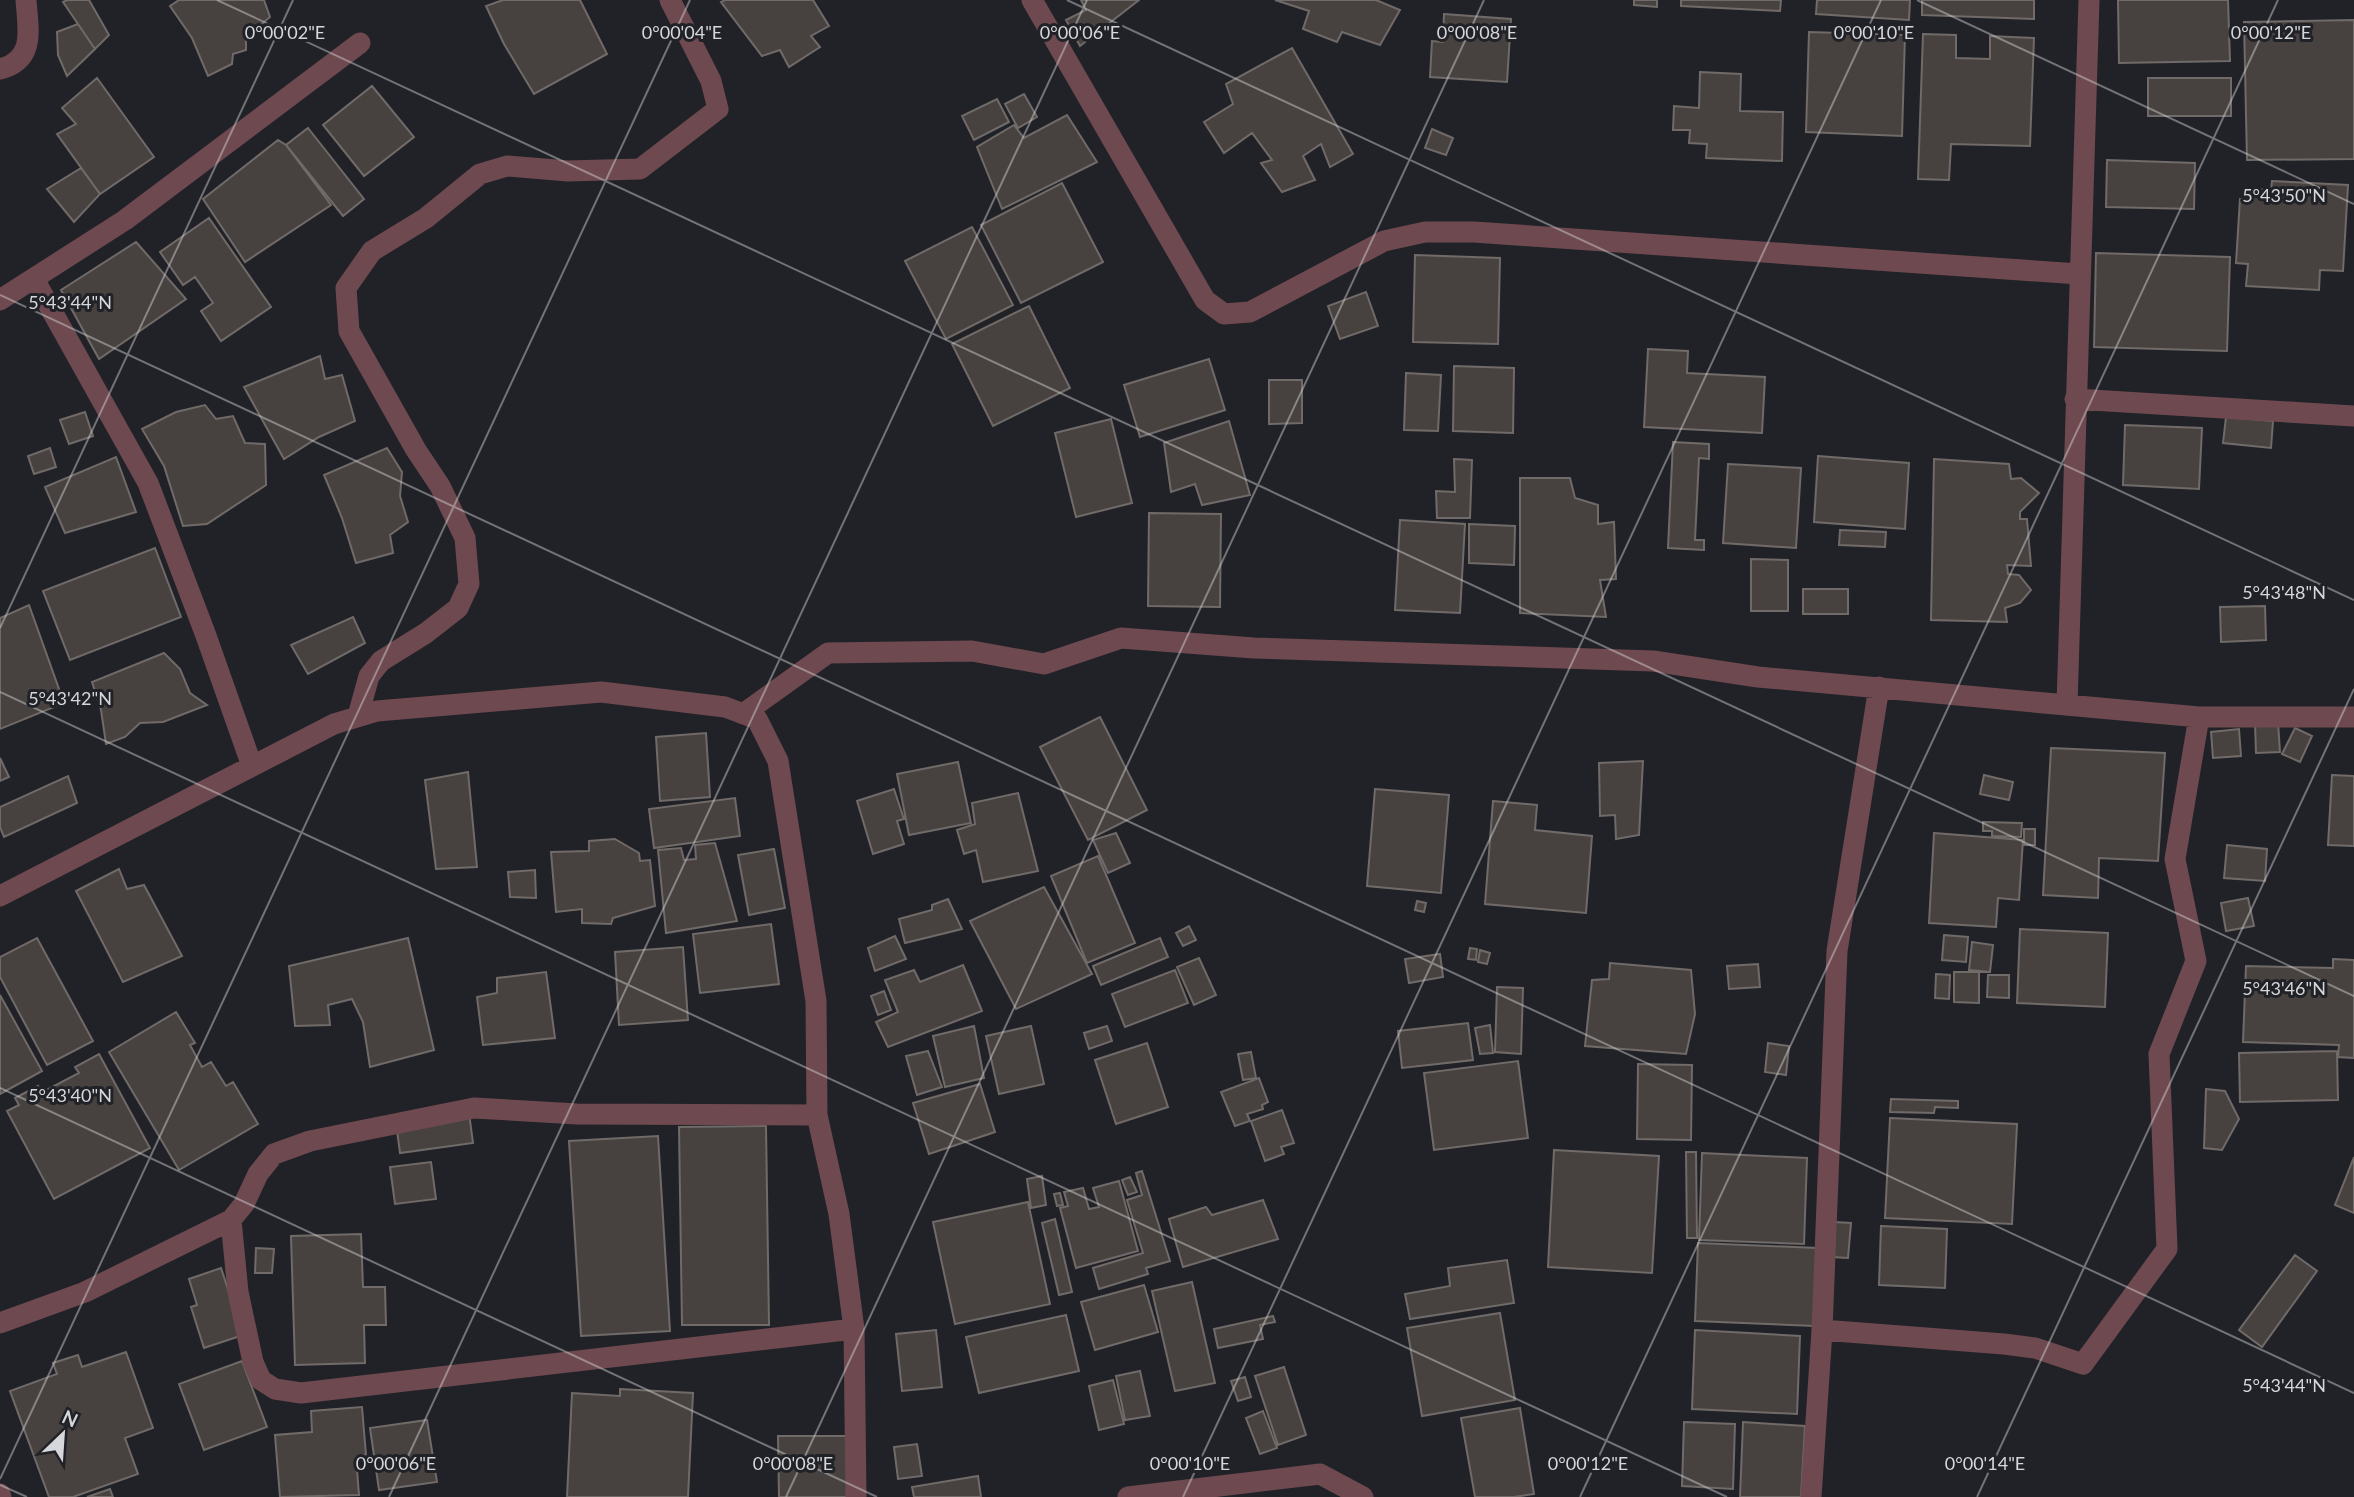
<svg xmlns="http://www.w3.org/2000/svg" width="2354" height="1497" font-family="Lato,sans-serif">
	<style>
		.building { fill: #474240; stroke: #706a68; stroke-width: 2 }
		.lines { fill: none; stroke-linecap: round; stroke-linejoin: round }
		.street { stroke: #6e4a50; stroke-width: 21 }
		.ticks { fill: none; stroke: #d6d7da; stroke-width: 2; stroke-opacity: 0.45 }
		.ticks-label { font-size: 18px; text-anchor: middle; fill: #d6d7da; stroke: #212227; stroke-width: 6; stroke-linejoin: round; paint-order: stroke }
	</style>
	<rect width="100%" height="100%" fill="#212227"/>
	<path class="building" d="M 67,0 L 89,0 L 109,35 L 95,49 L 63,2 Z
		M 179,0 L 264,0 L 270,17 L 246,37 L 246,50 L 233,54 L 232,64 L 208,76 L 192,38 L 170,6 Z
		M 503,0 L 580,0 L 607,54 L 534,94 L 504,44 L 486,6 Z
		M 725,0 L 813,0 L 829,26 L 811,36 L 820,47 L 789,67 L 780,50 L 762,56 L 721,2 Z
		M 1081,0 L 1139,0 L 1080,46 L 1066,20 L 1086,10 Z
		M 1275,0 L 1376,0 L 1400,10 L 1380,45 L 1342,32 L 1337,42 L 1303,29 L 1309,11 Z
		M 1634,0 L 1657,0 L 1657,7 L 1634,5 Z
		M 1681,0 L 1781,0 L 1780,11 L 1681,6 Z
		M 1817,0 L 1910,0 L 1909,20 L 1816,14 Z
		M 1922,0 L 2034,0 L 2034,19 L 1922,15 Z
		M 2118,0 L 2228,0 L 2230,61 L 2119,63 Z
		M 1444,14 L 1511,19 L 1507,82 L 1430,77 L 1432,41 L 1443,42 Z
		M 2354,20 L 2354,159 L 2247,160 L 2244,22 Z
		M 78,24 L 95,49 L 67,76 L 58,55 L 57,32 Z
		M 1809,32 L 1905,35 L 1902,136 L 1806,132 Z
		M 1923,34 L 1956,35 L 1956,58 L 1990,59 L 1990,36 L 2034,38 L 2030,146 L 1951,144 L 1949,180 L 1918,179 Z
		M 1292,48 L 1353,154 L 1330,167 L 1321,144 L 1303,156 L 1315,180 L 1282,192 L 1261,163 L 1272,160 L 1252,133 L 1224,153 L 1204,122 L 1233,104 L 1226,84 Z
		M 1700,72 L 1741,74 L 1740,111 L 1783,112 L 1782,161 L 1706,158 L 1707,144 L 1689,143 L 1690,130 L 1673,130 L 1674,106 L 1699,108 Z
		M 97,78 L 154,157 L 100,194 L 57,134 L 76,124 L 62,108 Z
		M 2148,78 L 2231,78 L 2231,116 L 2148,116 Z
		M 372,86 L 414,137 L 364,176 L 323,125 Z
		M 1024,94 L 1037,117 L 1018,128 L 1005,104 Z
		M 997,99 L 1009,122 L 974,140 L 962,116 Z
		M 1067,115 L 1097,162 L 1002,209 L 977,147 L 1014,125 L 1024,138 Z
		M 308,128 L 364,199 L 343,216 L 286,145 Z
		M 1432,129 L 1453,138 L 1446,155 L 1425,148 Z
		M 278,140 L 286,145 L 331,205 L 245,262 L 203,199 Z
		M 2107,160 L 2195,163 L 2194,209 L 2106,207 Z
		M 81,168 L 100,194 L 74,222 L 47,189 Z
		M 2272,181 L 2348,185 L 2343,271 L 2320,270 L 2319,290 L 2246,286 L 2248,264 L 2236,263 L 2240,199 L 2250,200 L 2250,189 L 2271,190 Z
		M 1062,183 L 1103,262 L 1021,303 L 981,225 Z
		M 209,218 L 271,307 L 221,341 L 201,311 L 213,303 L 195,277 L 183,285 L 160,252 Z
		M 972,227 L 1013,305 L 946,339 L 905,261 Z
		M 136,242 L 186,299 L 99,359 L 61,290 Z
		M 2096,253 L 2230,257 L 2227,351 L 2094,347 Z
		M 1415,255 L 1500,258 L 1498,344 L 1413,342 Z
		M 1366,292 L 1378,326 L 1340,339 L 1328,306 Z
		M 1029,306 L 1070,388 L 993,426 L 952,344 Z
		M 1648,349 L 1688,351 L 1687,373 L 1765,377 L 1762,433 L 1644,427 Z
		M 320,356 L 325,379 L 342,375 L 355,421 L 319,437 L 284,459 L 244,387 Z
		M 1209,359 L 1225,410 L 1140,437 L 1124,385 Z
		M 1454,366 L 1514,368 L 1513,433 L 1453,431 Z
		M 1406,373 L 1441,375 L 1438,431 L 1404,430 Z
		M 1269,380 L 1302,380 L 1302,423 L 1269,424 Z
		M 205,405 L 216,419 L 233,416 L 245,443 L 265,444 L 266,485 L 207,524 L 183,526 L 164,466 L 142,429 L 176,412 Z
		M 85,412 L 93,436 L 69,444 L 60,420 Z
		M 2226,417 L 2273,421 L 2271,448 L 2223,443 Z
		M 1111,419 L 1132,503 L 1076,517 L 1055,433 Z
		M 1229,421 L 1250,495 L 1202,505 L 1195,484 L 1171,492 L 1164,443 Z
		M 2125,425 L 2202,428 L 2199,489 L 2123,485 Z
		M 1673,442 L 1709,444 L 1709,459 L 1699,458 L 1695,540 L 1704,540 L 1704,550 L 1668,548 Z
		M 50,448 L 56,467 L 34,474 L 28,456 Z
		M 387,448 L 402,472 L 400,496 L 408,522 L 390,535 L 393,553 L 356,563 L 342,518 L 324,475 Z
		M 1818,456 L 1909,463 L 1905,529 L 1814,522 Z
		M 116,457 L 136,512 L 65,533 L 45,487 Z
		M 1454,459 L 1472,460 L 1470,518 L 1437,518 L 1436,491 L 1455,492 Z
		M 1934,459 L 2009,464 L 2011,479 L 2021,478 L 2039,493 L 2020,512 L 2020,519 L 2027,519 L 2031,566 L 2007,565 L 2008,574 L 2019,575 L 2031,590 L 2020,603 L 2005,608 L 2007,622 L 1931,620 Z
		M 1728,464 L 1801,468 L 1796,548 L 1723,543 Z
		M 1520,478 L 1570,478 L 1575,498 L 1598,505 L 1598,524 L 1614,522 L 1616,579 L 1600,580 L 1606,617 L 1520,613 Z
		M 1149,513 L 1221,514 L 1220,607 L 1148,606 Z
		M 1400,520 L 1465,524 L 1460,613 L 1395,610 Z
		M 1469,524 L 1515,526 L 1514,565 L 1469,563 Z
		M 1840,530 L 1886,532 L 1885,547 L 1839,545 Z
		M 155,548 L 181,617 L 70,660 L 43,591 Z
		M 1751,559 L 1788,560 L 1788,611 L 1751,611 Z
		M 1803,589 L 1848,589 L 1848,614 L 1803,614 Z
		M 29,605 L 64,703 L 0,729 L 0,618 Z
		M 2265,606 L 2266,640 L 2221,642 L 2220,607 Z
		M 353,617 L 365,643 L 308,674 L 291,645 Z
		M 164,653 L 180,669 L 190,693 L 207,705 L 163,722 L 140,723 L 125,737 L 106,744 L 101,710 L 92,682 Z
		M 1100,717 L 1147,810 L 1088,840 L 1040,747 Z
		M 2278,722 L 2280,752 L 2256,753 L 2255,723 Z
		M 2295,728 L 2312,736 L 2300,762 L 2282,754 Z
		M 2239,729 L 2241,756 L 2213,758 L 2211,732 Z
		M 706,733 L 710,797 L 660,801 L 656,737 Z
		M 2051,748 L 2165,753 L 2158,861 L 2099,858 L 2098,898 L 2043,895 Z
		M 0,758 L 9,777 L 0,781 Z
		M 1643,761 L 1639,835 L 1616,839 L 1615,815 L 1600,816 L 1599,763 Z
		M 958,762 L 971,823 L 909,835 L 897,774 Z
		M 468,772 L 477,867 L 436,869 L 425,780 Z
		M 1984,775 L 2013,782 L 2009,800 L 1980,794 Z
		M 2332,775 L 2354,776 L 2354,846 L 2328,845 Z
		M 68,776 L 77,803 L 4,837 L 0,827 L 0,807 Z
		M 894,789 L 904,819 L 897,821 L 904,844 L 873,854 L 857,801 Z
		M 1375,789 L 1449,795 L 1441,893 L 1367,886 Z
		M 1018,793 L 1038,871 L 983,882 L 976,850 L 964,854 L 957,830 L 975,824 L 972,803 Z
		M 735,798 L 740,836 L 654,848 L 649,809 Z
		M 1493,801 L 1537,805 L 1535,830 L 1592,836 L 1586,913 L 1485,904 Z
		M 1983,822 L 2022,823 L 2021,837 L 1992,836 L 1992,831 L 1983,831 Z
		M 2024,829 L 2035,829 L 2035,845 L 2024,845 Z
		M 1116,833 L 1130,863 L 1108,873 L 1093,840 Z
		M 1934,833 L 2023,840 L 2019,900 L 1998,898 L 1996,927 L 1929,923 Z
		M 615,839 L 639,853 L 640,861 L 650,860 L 655,906 L 613,918 L 611,924 L 582,923 L 582,909 L 556,912 L 551,852 L 589,851 L 589,841 Z
		M 715,843 L 737,921 L 666,933 L 658,850 L 681,848 L 684,860 L 696,859 L 695,845 Z
		M 2227,845 L 2267,849 L 2265,881 L 2224,878 Z
		M 774,849 L 785,908 L 749,915 L 738,855 Z
		M 1098,856 L 1135,943 L 1087,963 L 1051,876 Z
		M 119,869 L 127,889 L 144,885 L 182,956 L 123,982 L 76,891 Z
		M 535,870 L 536,898 L 510,897 L 508,872 Z
		M 1044,887 L 1092,974 L 1016,1009 L 970,921 Z
		M 2248,898 L 2254,926 L 2226,931 L 2221,903 Z
		M 948,899 L 962,929 L 905,943 L 899,919 L 932,910 L 932,905 Z
		M 1417,901 L 1426,903 L 1424,912 L 1415,910 Z
		M 771,924 L 779,984 L 700,993 L 693,934 Z
		M 1189,926 L 1196,940 L 1183,946 L 1176,933 Z
		M 2020,929 L 2108,933 L 2105,1007 L 2017,1003 Z
		M 1944,935 L 1968,937 L 1966,962 L 1942,960 Z
		M 895,936 L 906,959 L 875,971 L 868,948 Z
		M 37,938 L 93,1041 L 47,1065 L 0,977 L 0,957 Z
		M 408,938 L 434,1050 L 370,1067 L 363,1022 L 352,999 L 328,1005 L 330,1025 L 295,1026 L 289,966 Z
		M 1160,938 L 1168,957 L 1101,985 L 1093,966 Z
		M 1972,942 L 1993,945 L 1990,972 L 1969,970 Z
		M 683,947 L 688,1020 L 619,1025 L 615,952 Z
		M 1470,948 L 1477,949 L 1476,960 L 1468,959 Z
		M 1480,950 L 1490,953 L 1487,964 L 1478,962 Z
		M 1440,954 L 1443,977 L 1409,983 L 1405,959 Z
		M 1199,958 L 1216,995 L 1194,1005 L 1177,967 Z
		M 2333,959 L 2354,960 L 2354,1058 L 2338,1057 L 2339,1045 L 2243,1042 L 2246,966 L 2333,968 Z
		M 1610,963 L 1691,970 L 1695,1014 L 1686,1054 L 1585,1046 L 1592,980 L 1609,979 Z
		M 1758,964 L 1760,987 L 1729,989 L 1727,966 Z
		M 963,965 L 982,1011 L 888,1047 L 876,1022 L 898,1012 L 885,980 L 914,970 L 920,982 Z
		M 1175,970 L 1188,1003 L 1125,1027 L 1112,994 Z
		M 546,972 L 555,1038 L 483,1045 L 477,997 L 497,993 L 497,978 Z
		M 1954,972 L 1979,972 L 1979,1003 L 1954,1002 Z
		M 1936,974 L 1950,975 L 1949,999 L 1935,998 Z
		M 1988,975 L 2009,975 L 2009,998 L 1987,997 Z
		M 1497,987 L 1523,988 L 1521,1054 L 1495,1052 Z
		M 884,991 L 891,1010 L 878,1015 L 871,996 Z
		M 0,995 L 42,1071 L 0,1094 Z
		M 176,1012 L 195,1043 L 190,1045 L 202,1067 L 211,1062 L 226,1086 L 233,1082 L 258,1124 L 179,1170 L 109,1052 Z
		M 1468,1023 L 1473,1060 L 1402,1068 L 1398,1031 Z
		M 1490,1025 L 1493,1053 L 1480,1054 L 1475,1028 Z
		M 974,1026 L 984,1078 L 945,1087 L 933,1036 Z
		M 1031,1026 L 1044,1084 L 999,1094 L 986,1036 Z
		M 1107,1026 L 1112,1041 L 1089,1049 L 1084,1033 Z
		M 1147,1043 L 1168,1107 L 1116,1124 L 1095,1060 Z
		M 1768,1043 L 1789,1046 L 1786,1075 L 1765,1072 Z
		M 928,1051 L 942,1087 L 917,1095 L 906,1056 Z
		M 2337,1051 L 2338,1100 L 2240,1102 L 2239,1053 Z
		M 1251,1052 L 1256,1078 L 1243,1080 L 1238,1054 Z
		M 99,1054 L 150,1148 L 54,1199 L 7,1111 L 19,1105 L 15,1098 L 38,1086 L 41,1093 L 79,1073 L 75,1067 Z
		M 1518,1061 L 1528,1138 L 1434,1150 L 1424,1073 Z
		M 1638,1064 L 1692,1065 L 1691,1140 L 1637,1139 Z
		M 1259,1078 L 1268,1102 L 1262,1105 L 1263,1109 L 1247,1114 L 1250,1121 L 1235,1126 L 1221,1092 Z
		M 980,1084 L 995,1132 L 929,1154 L 913,1103 Z
		M 2206,1089 L 2225,1091 L 2239,1119 L 2222,1150 L 2204,1148 Z
		M 1891,1099 L 1958,1101 L 1958,1108 L 1935,1107 L 1934,1113 L 1890,1112 Z
		M 1282,1110 L 1294,1143 L 1281,1147 L 1284,1154 L 1265,1161 L 1251,1121 Z
		M 469,1113 L 473,1143 L 400,1153 L 396,1123 Z
		M 1890,1118 L 2017,1124 L 2012,1224 L 1885,1218 Z
		M 766,1126 L 769,1325 L 682,1325 L 679,1127 Z
		M 658,1136 L 670,1331 L 581,1336 L 569,1141 Z
		M 1554,1150 L 1659,1156 L 1652,1273 L 1548,1267 Z
		M 1686,1152 L 1696,1152 L 1697,1238 L 1687,1238 Z
		M 1702,1153 L 1807,1158 L 1804,1244 L 1699,1240 Z
		M 2354,1157 L 2354,1213 L 2335,1205 Z
		M 431,1162 L 436,1199 L 395,1204 L 390,1167 Z
		M 1142,1171 L 1170,1261 L 1146,1268 L 1148,1274 L 1099,1289 L 1093,1268 L 1143,1253 L 1127,1200 L 1142,1195 L 1136,1173 Z
		M 1042,1176 L 1046,1205 L 1031,1208 L 1027,1179 Z
		M 1130,1177 L 1137,1192 L 1128,1195 L 1122,1180 Z
		M 1119,1181 L 1138,1251 L 1076,1268 L 1060,1208 L 1068,1206 L 1064,1192 L 1083,1188 L 1089,1209 L 1099,1207 L 1093,1188 Z
		M 1060,1193 L 1063,1205 L 1057,1206 L 1054,1194 Z
		M 1263,1200 L 1278,1239 L 1183,1267 L 1169,1219 L 1206,1207 L 1212,1215 Z
		M 1028,1202 L 1050,1304 L 955,1324 L 933,1222 Z
		M 1055,1219 L 1072,1292 L 1059,1295 L 1042,1223 Z
		M 1834,1222 L 1851,1223 L 1848,1258 L 1831,1257 Z
		M 1881,1226 L 1947,1229 L 1945,1288 L 1879,1285 Z
		M 361,1234 L 363,1287 L 385,1287 L 386,1325 L 364,1325 L 365,1363 L 295,1365 L 291,1236 Z
		M 1698,1243 L 1817,1248 L 1814,1326 L 1695,1321 Z
		M 256,1248 L 274,1249 L 272,1273 L 255,1273 Z
		M 2295,1255 L 2317,1271 L 2262,1347 L 2239,1330 Z
		M 1507,1260 L 1514,1303 L 1410,1319 L 1405,1294 L 1450,1286 L 1448,1268 Z
		M 221,1268 L 243,1335 L 204,1348 L 191,1307 L 197,1305 L 189,1279 Z
		M 1192,1282 L 1215,1383 L 1175,1391 L 1152,1291 Z
		M 1144,1285 L 1158,1332 L 1095,1350 L 1081,1302 Z
		M 1500,1313 L 1515,1400 L 1422,1416 L 1407,1328 Z
		M 1066,1315 L 1079,1371 L 979,1393 L 966,1337 Z
		M 1273,1316 L 1275,1322 L 1260,1325 L 1263,1339 L 1218,1348 L 1214,1329 Z
		M 936,1330 L 942,1387 L 902,1391 L 896,1334 Z
		M 1695,1330 L 1800,1336 L 1797,1414 L 1692,1409 Z
		M 126,1352 L 153,1428 L 125,1438 L 138,1474 L 73,1497 L 49,1497 L 10,1391 L 57,1374 L 53,1363 L 78,1355 L 82,1367 Z
		M 242,1361 L 267,1427 L 204,1450 L 179,1384 Z
		M 1284,1367 L 1306,1435 L 1278,1445 L 1255,1376 Z
		M 1140,1371 L 1150,1416 L 1125,1420 L 1116,1376 Z
		M 1245,1377 L 1251,1397 L 1238,1401 L 1231,1381 Z
		M 1113,1380 L 1124,1424 L 1099,1430 L 1089,1386 Z
		M 620,1389 L 693,1393 L 688,1497 L 567,1497 L 572,1393 L 620,1396 Z
		M 362,1407 L 366,1455 L 356,1457 L 359,1495 L 280,1497 L 275,1435 L 312,1432 L 311,1411 Z
		M 1520,1408 L 1534,1494 L 1514,1497 L 1475,1497 L 1461,1418 Z
		M 1263,1411 L 1277,1448 L 1260,1454 L 1246,1418 Z
		M 427,1420 L 437,1482 L 379,1490 L 370,1428 Z
		M 1684,1422 L 1735,1424 L 1733,1489 L 1682,1486 Z
		M 1743,1422 L 1805,1426 L 1801,1497 L 1740,1497 Z
		M 778,1436 L 848,1436 L 848,1497 L 779,1497 Z
		M 917,1444 L 922,1476 L 898,1479 L 894,1447 Z
		M 978,1476 L 981,1497 L 914,1497 L 912,1487 Z
		M 110,1489 L 113,1497 L 87,1497 Z"/>
	<g class="lines">
		<path class="street" d="M 1032,0 L 1205,300 L 1224,314 L 1250,312 L 1384,241 L 1425,232 L 1474,232 L 2079,274
			M 0,69 C 36,60 28,29 26,0
			M 34,279 L 148,483 L 205,633 L 252,766
			M 0,300 L 125,220 L 360,43
			M 2075,399 L 2354,416
			M 2067,705 L 2089,0
			M 743,714 L 828,653 L 972,651 L 1044,664 L 1121,638 L 1254,648 L 1653,661 L 1758,677 L 2199,717 L 2354,717
			M 358,716 L 369,676 L 381,661 L 426,633 L 458,608 L 469,584 L 465,538 L 440,486 L 416,450 L 349,331 L 346,288 L 372,251 L 426,218 L 480,174 L 507,166 L 568,171 L 640,169 L 718,109 L 711,81 L 670,0
			M 0,896 L 334,724 L 377,711 L 601,692 L 725,707 L 757,719 L 778,761 L 816,1001 L 817,1115 L 839,1214 L 854,1329 L 856,1497
			M 231,1220 L 238,1292 L 253,1362 L 261,1380 L 275,1389 L 301,1393 L 854,1329
			M 0,1323 L 85,1292 L 231,1220 L 244,1204 L 258,1174 L 274,1154 L 310,1141 L 474,1108 L 577,1114 L 817,1115
			M 1822,1330 L 2004,1344 L 2035,1348 L 2083,1364 L 2167,1249 L 2159,1054 L 2196,961 L 2175,859 L 2199,717
			M 0,1494 L 1,1497
			M 1128,1497 L 1320,1474 L 1363,1497
			M 1811,1497 L 1822,1330 L 1837,951 L 1879,687"/>
	</g>
	<path class="ticks" d="M 217,0 L 2354,996M 1067,0 L 2354,600M 1917,0 L 2354,204M 0,295 L 2354,1393M 0,628 L 293,0M 0,692 L 1727,1497M 0,1088 L 877,1497M 0,1479 L 690,0M 0,1485 L 27,1497M 389,1497 L 1087,0M 786,1497 L 1484,0M 1183,1497 L 1881,0M 1580,1497 L 2278,0M 1977,1497 L 2354,689"/>
	<g class="ticks-label">
		<text x="285" y="39">0°00'02"E</text>
		<text x="682" y="39">0°00'04"E</text>
		<text x="1080" y="39">0°00'06"E</text>
		<text x="1477" y="39">0°00'08"E</text>
		<text x="1874" y="39">0°00'10"E</text>
		<text x="2271" y="39">0°00'12"E</text>
		<text x="2284" y="202">5°43'50"N</text>
		<text x="70" y="309">5°43'44"N</text>
		<text x="2284" y="599">5°43'48"N</text>
		<text x="70" y="705">5°43'42"N</text>
		<text x="2284" y="995">5°43'46"N</text>
		<text x="70" y="1102">5°43'40"N</text>
		<text x="2284" y="1392">5°43'44"N</text>
		<text x="396" y="1470">0°00'06"E</text>
		<text x="793" y="1470">0°00'08"E</text>
		<text x="1190" y="1470">0°00'10"E</text>
		<text x="1588" y="1470">0°00'12"E</text>
		<text x="1985" y="1470">0°00'14"E</text>
	</g>
	<g transform="translate(63 1434) rotate(25)" stroke="#212227" stroke-width="5" paint-order="stroke">
	<path d="M0-5L12 26L0 18L-12 26Z" fill="#d6d7da"/>
	<text y="-10" font-size="19" font-weight="bold" text-anchor="middle" fill="#d6d7da">N</text>
	</g>
</svg>
